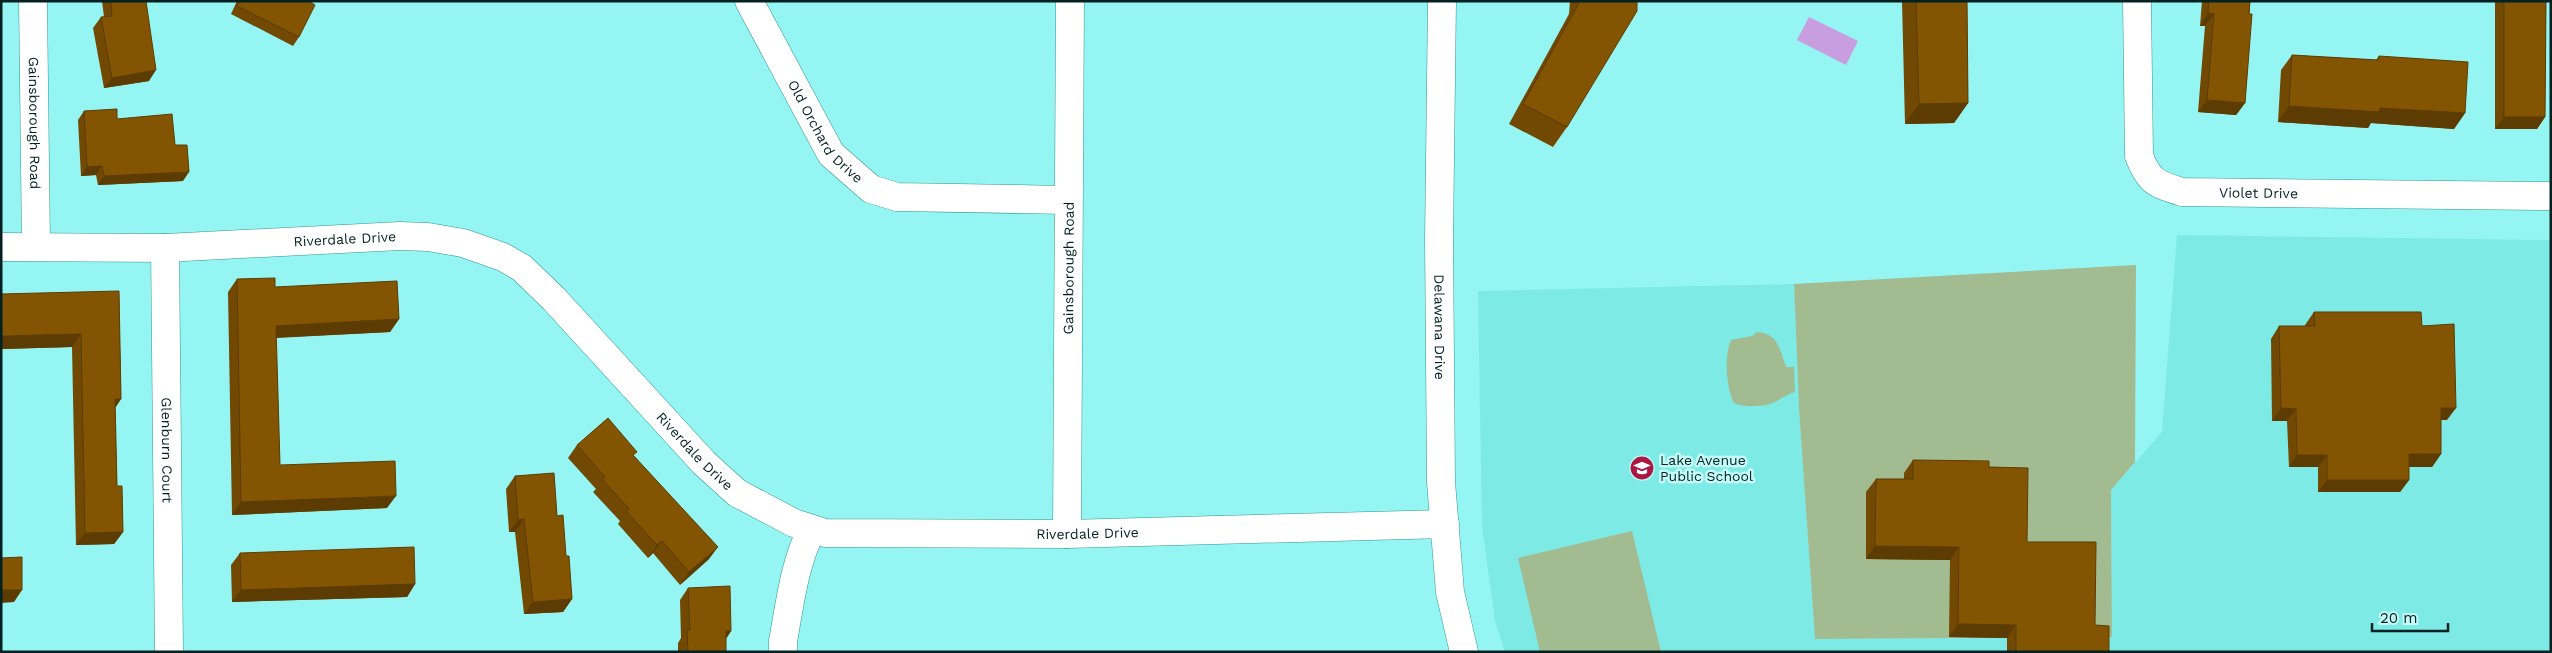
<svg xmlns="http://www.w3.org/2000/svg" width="2552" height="653" font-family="'Work Sans',sans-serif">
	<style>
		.built { fill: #7deae6 }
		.green { fill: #a2bb91 }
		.water { fill: #c89ee1 }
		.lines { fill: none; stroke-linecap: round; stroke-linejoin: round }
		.street-casing { stroke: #319794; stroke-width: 29 }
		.street { stroke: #fff; stroke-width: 28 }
		.wall { fill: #714903 }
		.shaded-wall { fill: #5c3c02 }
		.building { fill: #835503; stroke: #5c3c02 }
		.labels { text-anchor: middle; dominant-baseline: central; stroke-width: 5; stroke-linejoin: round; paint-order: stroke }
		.street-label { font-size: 14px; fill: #022120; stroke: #c5fbf9 }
		.poi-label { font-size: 14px; fill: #022120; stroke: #c5fbf9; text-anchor: start }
	</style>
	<rect width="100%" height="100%" fill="#95f5f2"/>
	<path class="built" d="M 2177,235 L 2551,240 L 2551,652 L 1505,652 L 1495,621 L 1482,526 L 1478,291 L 1794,284 L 1799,409 L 1815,639 L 2112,637 L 2111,490 L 2162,432 Z"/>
	<path class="green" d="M 2136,265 L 2135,462 L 2111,490 L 2112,637 L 1815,639 L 1799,409 L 1794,284 Z
		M 1757,332 C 1778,333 1780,350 1786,367 L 1794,367 L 1795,392 C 1788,394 1784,397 1777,401 C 1766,407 1745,408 1734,403 C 1726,388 1724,356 1731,340 L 1752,336 Z
		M 1632,531 L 1661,652 L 1540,652 L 1518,558 Z"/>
	<path class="water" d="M 1809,17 L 1858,41 L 1846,65 L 1797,40 Z"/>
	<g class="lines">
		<defs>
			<g id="street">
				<path id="s1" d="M 33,1 L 36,246"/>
				<path id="s2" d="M 749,1 L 831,154 L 871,189 L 897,197 L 1068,200"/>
				<path id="s3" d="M 1442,1 L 1439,239 L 1441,482 L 1450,592 L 1464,652"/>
				<path id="s4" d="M 2137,1 L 2139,156 C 2149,182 2156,184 2182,192 L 2551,196"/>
				<path id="s5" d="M 1,247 L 165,248 L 400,236 L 428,237 L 463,243 L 503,257 L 522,268 L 554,299 L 704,463 L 737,493 L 794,523 L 825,533 L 1067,534 L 1445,524"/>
				<path id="s6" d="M 165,248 L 169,652"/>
				<path id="s7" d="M 1067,534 L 1070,1"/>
				<path d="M 783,652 L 783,641 C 790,604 794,564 812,529"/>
			</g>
		</defs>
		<use href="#street" class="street-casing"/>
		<use href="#street" class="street"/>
	</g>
	<path class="wall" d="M 102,1 L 146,1 L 149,81 L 104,88 L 93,28 L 101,17 L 104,17 Z
		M 237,1 L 308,1 L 299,37 L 293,46 L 231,14 Z
		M 1570,1 L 1637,1 L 1567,127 L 1553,147 L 1509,124 L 1569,14 Z
		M 1902,1 L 1967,1 L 1968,103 L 1954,123 L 1905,124 Z
		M 2202,1 L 2250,1 L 2245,103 L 2236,115 L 2198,112 L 2205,26 L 2200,26 Z
		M 2495,1 L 2546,1 L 2545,117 L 2537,129 L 2495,129 Z
		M 2292,55 L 2376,60 L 2379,56 L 2465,113 L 2454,129 L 2371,123 L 2368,128 L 2278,122 L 2281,70 Z
		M 84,111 L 117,119 L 175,145 L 183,181 L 98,185 L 96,175 L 81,176 L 78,120 Z
		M 237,279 L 275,287 L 399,319 L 390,332 L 276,338 L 280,465 L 387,508 L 232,515 L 228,292 Z
		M 119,291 L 121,399 L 115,408 L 117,486 L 123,532 L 114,544 L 76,545 L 72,347 L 1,349 Z
		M 2314,312 L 2422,326 L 2447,420 L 2441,420 L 2441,454 L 2432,467 L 2409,467 L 2409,480 L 2400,492 L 2318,492 L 2318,467 L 2289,467 L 2287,421 L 2272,421 L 2271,339 L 2279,326 L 2305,326 L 2305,325 Z
		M 577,445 L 634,456 L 709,559 L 680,585 L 653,553 L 648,558 L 618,524 L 620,521 L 593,492 L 596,489 L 568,458 Z
		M 1913,460 L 1989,467 L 2027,542 L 2095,625 L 2109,652 L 2007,652 L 2007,638 L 1949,637 L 1950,560 L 1866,559 L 1866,492 L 1876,479 L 1904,479 L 1904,473 Z
		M 515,476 L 557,516 L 566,556 L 572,599 L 563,612 L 524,614 L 515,532 L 509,532 L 506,489 Z
		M 240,553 L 415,584 L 407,597 L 232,602 L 231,565 Z
		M 688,588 L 731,631 L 726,639 L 726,652 L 678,652 L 678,643 L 681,638 L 680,600 Z"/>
	<path class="shaded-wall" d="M 2208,13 L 2214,14 L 2205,26 L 2200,26 Z
		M 156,70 L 149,81 L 104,88 L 112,78 Z
		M 2207,100 L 2245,103 L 2236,115 L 2198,112 Z
		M 1968,103 L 1954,123 L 1905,124 L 1919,104 Z
		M 2289,106 L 2380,108 L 2465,113 L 2454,129 L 2371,123 L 2368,128 L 2278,122 Z
		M 2504,117 L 2545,117 L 2537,129 L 2495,129 Z
		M 102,166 L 96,175 L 81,176 L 87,167 Z
		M 189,172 L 183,181 L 98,185 L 104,176 Z
		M 399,319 L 390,332 L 267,338 L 276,326 Z
		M 81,334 L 72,347 L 1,349 L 1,336 Z
		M 115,399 L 121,399 L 112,412 Z
		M 2281,408 L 2296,409 L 2287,421 L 2272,421 Z
		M 2441,408 L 2456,408 L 2447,420 L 2432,420 Z
		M 2409,454 L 2441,454 L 2432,467 L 2401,467 Z
		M 2297,455 L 2327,455 L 2318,467 L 2289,467 Z
		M 2327,480 L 2409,480 L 2400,492 L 2318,492 Z
		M 396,496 L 387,508 L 232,515 L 241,502 Z
		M 524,519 L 515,532 L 509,532 L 518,520 Z
		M 123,532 L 114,544 L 76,545 L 85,533 Z
		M 662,541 L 653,553 L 648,558 L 657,545 Z
		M 1875,546 L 1959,547 L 1950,560 L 1866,559 Z
		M 718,547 L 709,559 L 680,585 L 689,572 Z
		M 415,584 L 407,597 L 232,602 L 241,590 Z
		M 1,590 L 22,590 L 14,602 L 1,603 Z
		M 572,599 L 563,612 L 524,614 L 533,602 Z
		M 1958,624 L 2016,625 L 2007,638 L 1949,637 Z
		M 726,631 L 731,631 L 723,643 Z"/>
	<path class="building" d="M 111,1 L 146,1 L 156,70 L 112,78 L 101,17 L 112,16 Z
		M 239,1 L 308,1 L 315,5 L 299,37 L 237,6 Z
		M 1580,1 L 1637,1 L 1637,11 L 1567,127 L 1523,104 Z
		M 1916,1 L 1967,1 L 1968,103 L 1919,104 Z
		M 2209,1 L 2250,1 L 2249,14 L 2252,14 L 2245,103 L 2207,100 L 2214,14 L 2208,13 Z
		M 2504,1 L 2546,1 L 2545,117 L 2504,117 Z
		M 2292,55 L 2378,60 L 2379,56 L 2468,62 L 2465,113 L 2380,108 L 2379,112 L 2289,106 Z
		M 117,109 L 117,119 L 172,114 L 175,145 L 187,145 L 189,172 L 104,176 L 102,166 L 87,167 L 84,111 Z
		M 275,278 L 275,287 L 397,281 L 399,319 L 276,326 L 280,465 L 395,461 L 396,496 L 241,502 L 237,279 Z
		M 119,291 L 121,399 L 115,399 L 117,486 L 122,486 L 123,532 L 85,533 L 81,334 L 1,336 L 1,294 Z
		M 2314,312 L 2421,312 L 2422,326 L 2454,324 L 2456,408 L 2441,408 L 2441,454 L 2409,454 L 2409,480 L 2327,480 L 2327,455 L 2297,455 L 2296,409 L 2281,408 L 2279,326 L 2315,326 Z
		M 608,418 L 637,452 L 633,455 L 718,547 L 689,572 L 662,541 L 657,545 L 626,511 L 629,509 L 602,479 L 605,477 L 577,445 Z
		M 1913,460 L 1989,461 L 1989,467 L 2028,468 L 2027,542 L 2096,542 L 2095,625 L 2109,626 L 2109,652 L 2016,652 L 2016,625 L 1958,624 L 1959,547 L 1875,546 L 1876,479 L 1913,479 Z
		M 554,473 L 557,516 L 563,515 L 566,556 L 569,556 L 572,599 L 533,602 L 524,519 L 518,520 L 515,476 Z
		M 414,547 L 415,584 L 241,590 L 240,553 Z
		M 22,557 L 22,590 L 1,590 L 1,558 Z
		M 730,586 L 731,631 L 726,631 L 726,652 L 688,652 L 687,630 L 690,630 L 688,588 Z"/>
	<defs>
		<symbol id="school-disc" viewBox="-11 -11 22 22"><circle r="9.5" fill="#ac1741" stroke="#c5fbf9"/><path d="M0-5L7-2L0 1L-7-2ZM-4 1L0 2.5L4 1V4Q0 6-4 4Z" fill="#fff"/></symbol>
	</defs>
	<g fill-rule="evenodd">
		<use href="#school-disc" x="1628" y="454" width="28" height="28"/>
	</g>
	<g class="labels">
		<g class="street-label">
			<text stroke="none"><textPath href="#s1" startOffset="122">Gainsborough Road</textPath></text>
			<text stroke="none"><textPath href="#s2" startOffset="152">Old Orchard Drive</textPath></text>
			<text stroke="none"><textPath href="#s4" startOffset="291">Violet Drive</textPath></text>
			<text stroke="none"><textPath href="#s5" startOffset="344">Riverdale Drive</textPath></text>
			<text stroke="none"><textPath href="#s7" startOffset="266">Gainsborough Road</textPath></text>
			<text stroke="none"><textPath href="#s3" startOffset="326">Delawana Drive</textPath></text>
			<text stroke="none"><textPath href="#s6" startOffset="202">Glenburn Court</textPath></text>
			<text stroke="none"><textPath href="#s5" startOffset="779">Riverdale Drive</textPath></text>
			<text stroke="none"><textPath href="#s5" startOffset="1198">Riverdale Drive</textPath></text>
		</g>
		<g class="poi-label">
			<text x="1660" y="460">Lake Avenue<tspan x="1660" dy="16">Public School</tspan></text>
		</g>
	</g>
	<rect width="2552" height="653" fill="none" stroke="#022120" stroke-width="5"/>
	<path d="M2372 623v8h76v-8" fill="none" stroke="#022120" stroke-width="2.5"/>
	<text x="2380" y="623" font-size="15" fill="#022120" stroke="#c5fbf9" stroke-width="4" paint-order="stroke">20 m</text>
</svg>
